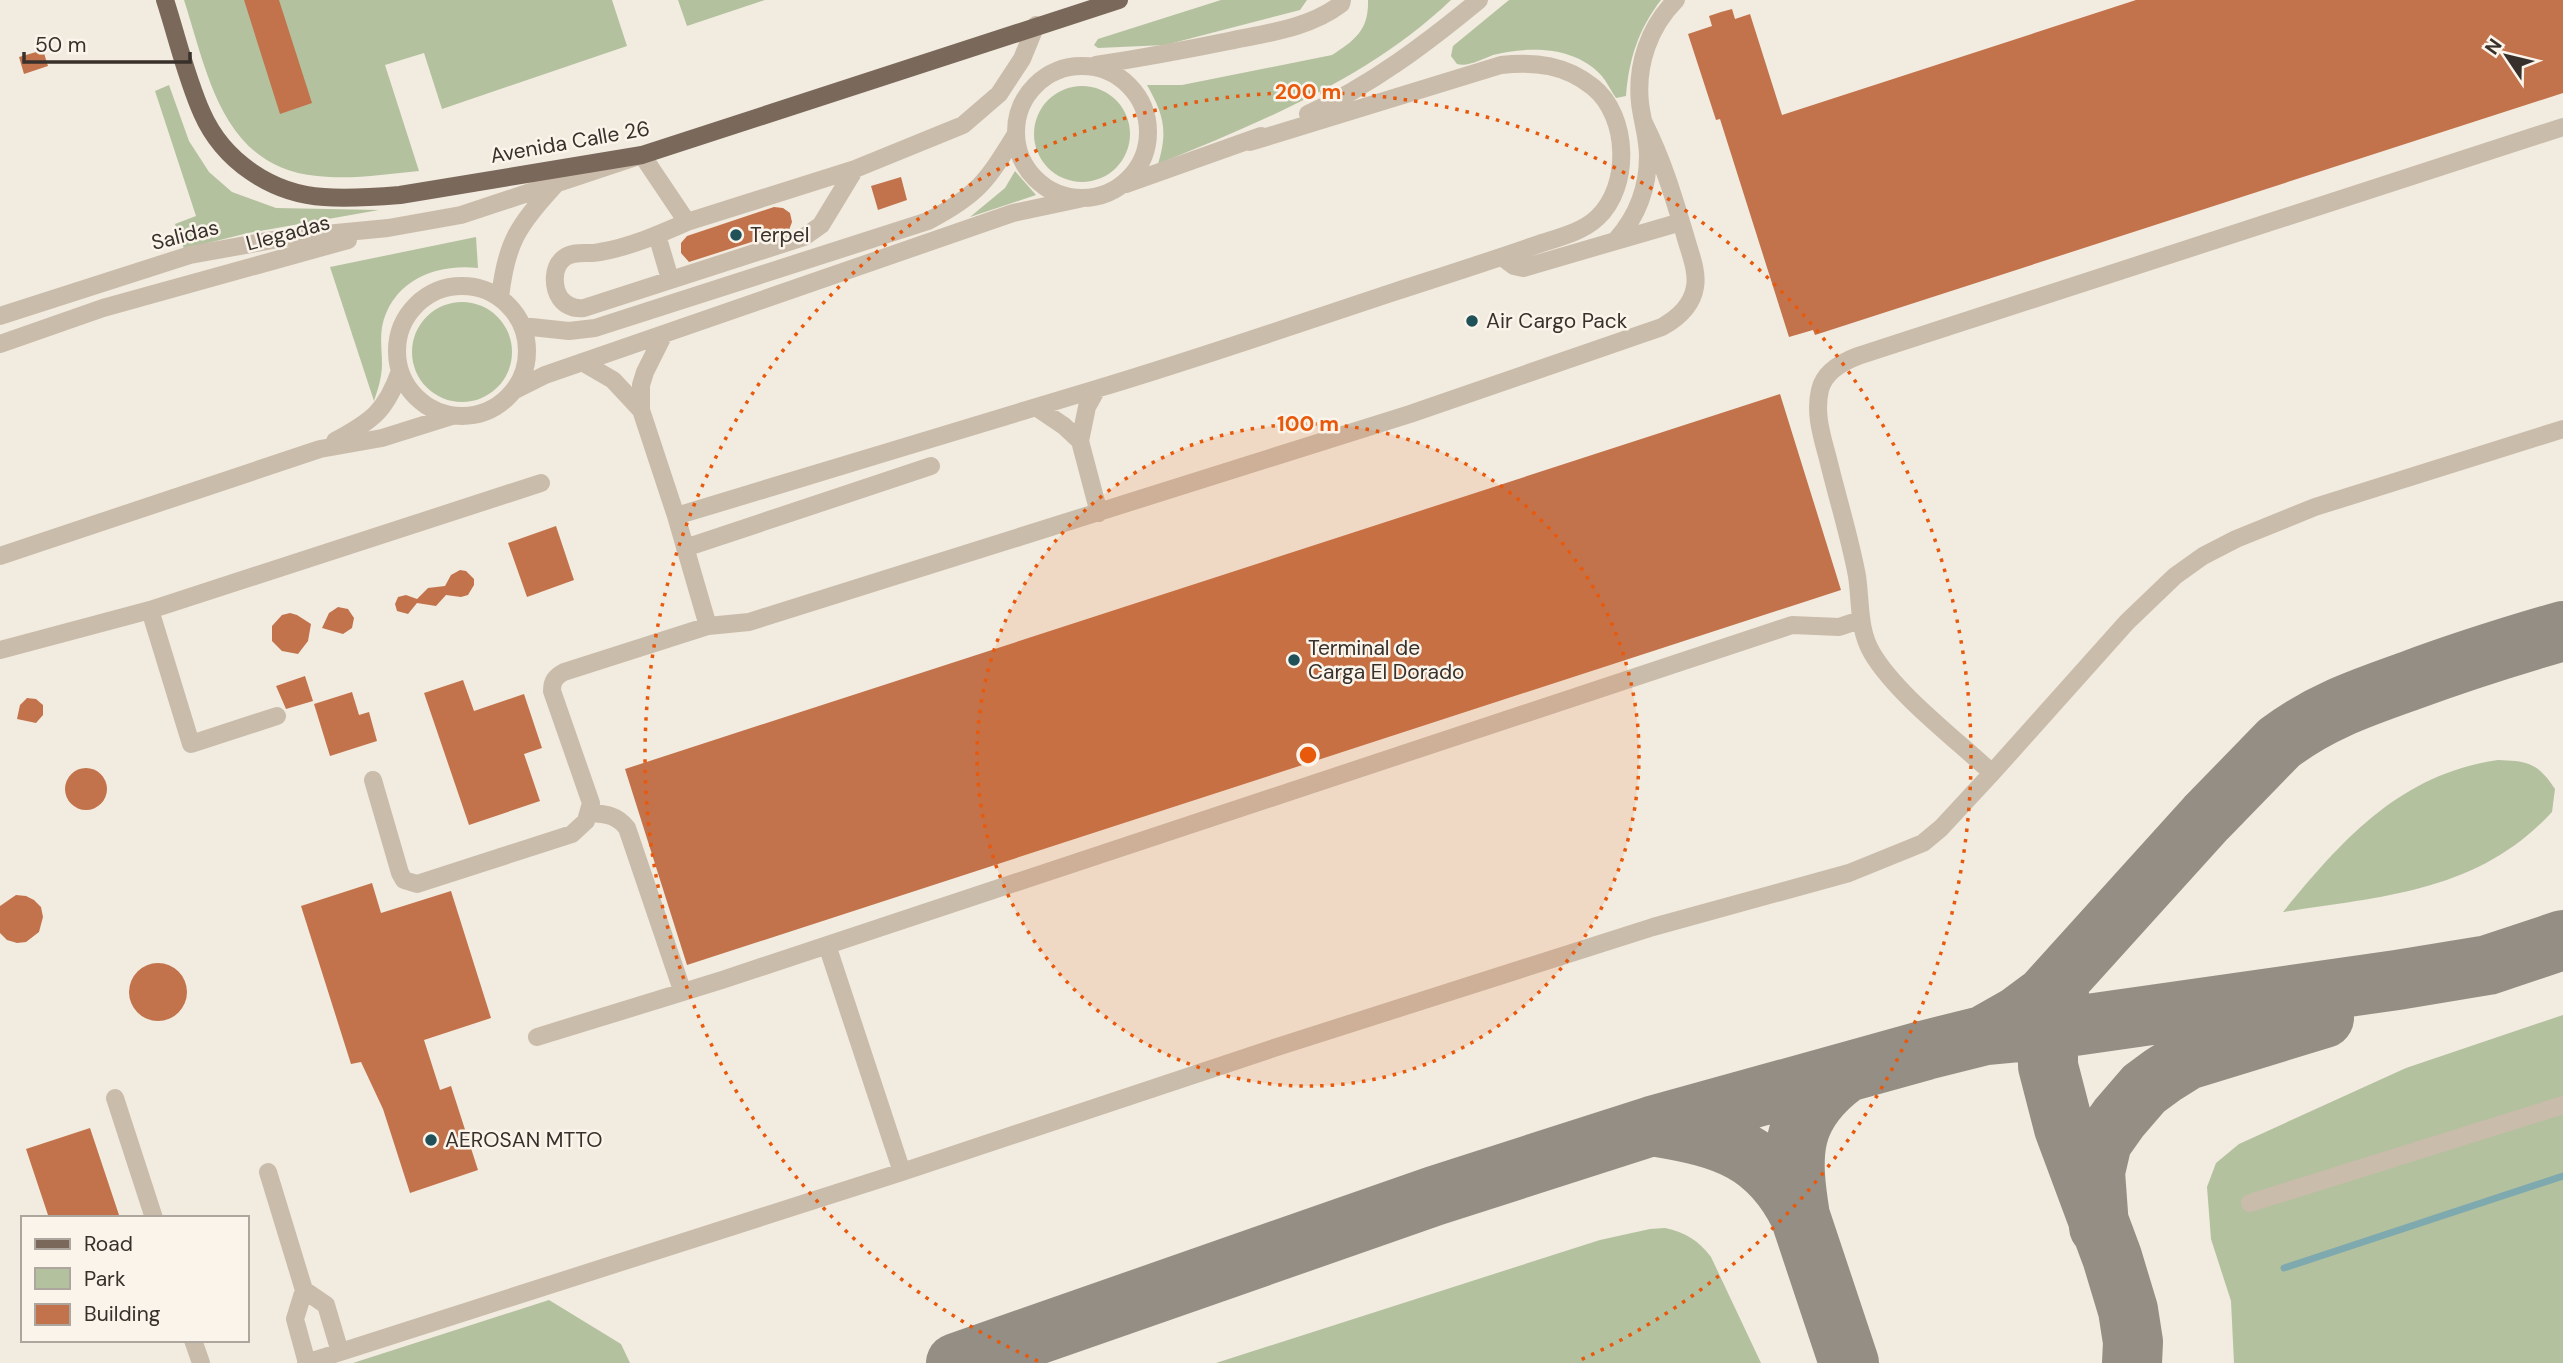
<svg xmlns="http://www.w3.org/2000/svg" width="2563" height="1363" font-family="'DM Sans',sans-serif">
	<style>
		.green { fill: #b3c19f }
		.lines { fill: none; stroke-linecap: round; stroke-linejoin: round }
		.stream { stroke: #7ea9af; stroke-width: 7 }
		.taxiway { stroke: #958e84; stroke-width: 60 }
		.building { fill: #c3734c }
		.minor { stroke: #cabcab; stroke-width: 18 }
		.major { stroke: #7a685b; stroke-width: 18 }
		.ring { fill: none; stroke: #e8590c; stroke-width: 3.5; stroke-dasharray: 3.5 7 }
		.poi-dot { fill: #205159; stroke: #faf4eb; stroke-width: 2.5 }
		.labels { text-anchor: middle; dominant-baseline: central; stroke-width: 5; stroke-linejoin: round; paint-order: stroke }
		.street-label { font-size: 21px; fill: #38302a; stroke: #faf4eb }
		.poi-label { font-size: 21px; fill: #38302a; stroke: #faf4eb; text-anchor: start }
		.centre { fill: #e8590c; stroke: #faf4eb; stroke-width: 3.5 }
		.ring-label { font-size: 21px; text-anchor: middle; font-weight: bold; fill: #e8590c; stroke: #faf4eb; stroke-width: 5; stroke-linejoin: round; paint-order: stroke }
	</style>
	<rect width="100%" height="100%" fill="#f2ebdf"/>
	<path class="green" d="M 184,0 L 612,0 L 627,46 L 442,109 L 424,53 L 385,65 L 419,171 C 386,174 351,180 317,176 C 222,167 208,74 184,0 Z
		M 678,0 L 765,0 L 687,26 Z
		M 1221,0 L 1307,0 L 1300,10 L 1165,45 L 1098,48 L 1094,45 L 1098,39 Z
		M 1368,0 L 1451,0 C 1369,78 1261,122 1158,164 C 1168,131 1164,115 1147,85 L 1182,85 L 1332,55 C 1355,40 1369,30 1368,0 Z
		M 1509,0 L 1661,0 C 1638,30 1629,59 1626,96 L 1616,98 C 1611,91 1607,82 1601,75 C 1574,46 1529,46 1493,55 C 1482,59 1469,67 1457,64 L 1451,56 L 1453,46 Z
		M 169,85 L 189,141 L 209,172 L 232,192 L 276,208 L 379,210 L 248,233 L 184,249 L 175,224 L 196,216 L 155,91 Z
		M1034 134a48 48 0 1 1 96 0a48 48 0 1 1-96 0Z
		M 1015,171 L 1036,195 L 970,217 L 1005,188 Z
		M 476,237 L 478,268 C 436,263 391,281 382,327 C 380,340 382,351 382,364 C 382,377 378,389 374,401 L 330,267 Z
		M412 352a50 50 0 1 1 100 0a50 50 0 1 1-100 0Z
		M 2498,760 C 2528,761 2538,763 2555,789 L 2552,812 C 2478,892 2384,896 2283,912 C 2342,840 2400,774 2498,760 Z
		M 2563,1015 L 2563,1363 L 2234,1363 L 2231,1301 L 2211,1239 L 2207,1187 L 2216,1163 L 2239,1144 L 2406,1068 Z
		M 1665,1228 C 1685,1232 1699,1241 1711,1257 L 1761,1363 L 1216,1363 L 1600,1240 L 1650,1229 Z
		M 549,1300 L 621,1344 L 630,1363 L 353,1363 Z"/>
	<g class="lines">
		<path class="stream" d="M 2284,1268 L 2563,1176"/>
		<path class="taxiway" d="M 2059,990 L 2048,1047 L 2048,1066 L 2064,1128 L 2112,1257 L 2128,1310 L 2133,1342 L 2132,1363
			M 1988,1033 L 2018,1016 L 2045,996 L 2206,818 L 2279,743 C 2320,712 2361,698 2409,681 C 2460,662 2511,646 2563,631
			M 1657,1127 C 1723,1138 1768,1151 1800,1216 L 1849,1363
			M 1800,1216 C 1790,1154 1789,1115 1844,1074
			M 2099,1227 L 2095,1172 L 2102,1142 L 2119,1118 L 2144,1089 L 2163,1075 L 2187,1060 L 2324,1018
			M 956,1363 L 1434,1196 L 1652,1126 L 1926,1050 L 1986,1035 L 2053,1029 L 2397,980 L 2488,965 L 2563,940"/>
	</g>
	<path class="building" d="M 244,0 L 279,0 L 312,103 L 280,114 Z
		M 2136,0 L 2563,0 L 2563,93 L 1815,335 L 1813,330 L 1789,337 L 1720,119 L 1716,120 L 1688,34 L 1712,26 L 1709,16 L 1721,12 L 1732,9 L 1735,19 L 1750,14 L 1782,115 Z
		M 43,50 L 48,66 L 24,74 L 19,57 Z
		M 901,177 L 907,200 L 878,210 L 871,186 Z
		M 774,207 L 783,208 L 790,213 L 792,222 L 789,230 L 689,262 L 681,253 L 681,243 L 687,236 Z
		M 1780,394 L 1841,590 L 687,965 L 625,769 Z
		M 556,526 L 574,580 L 527,597 L 508,543 Z
		M 460,570 L 466,571 L 474,579 L 474,585 L 468,595 L 461,597 L 446,595 L 436,606 L 417,603 L 408,614 L 397,611 L 395,604 L 398,597 L 406,595 L 417,599 L 428,588 L 445,586 L 451,575 Z
		M 338,607 L 348,609 L 354,618 L 352,628 L 343,634 L 322,628 L 329,613 Z
		M 290,613 L 297,615 L 311,624 L 308,641 L 298,654 L 282,651 L 272,641 L 272,626 L 282,615 Z
		M 305,676 L 313,701 L 286,709 L 276,686 Z
		M 463,680 L 474,711 L 524,694 L 542,748 L 524,754 L 540,801 L 469,825 L 424,693 Z
		M 352,692 L 359,715 L 369,712 L 377,741 L 330,756 L 314,704 Z
		M 27,698 L 36,699 L 43,705 L 43,715 L 36,723 L 17,719 L 20,705 Z
		M65 789a21 21 0 1 1 42 0a21 21 0 1 1-42 0Z
		M 372,883 L 381,913 L 451,891 L 491,1018 L 424,1040 L 440,1090 L 451,1086 L 478,1170 L 410,1193 L 383,1109 L 361,1062 L 351,1064 L 301,906 Z
		M 16,895 L 26,896 L 34,900 L 41,907 L 43,917 L 39,932 L 26,942 L 17,943 L 7,940 L 0,933 L 0,906 Z
		M129 992a29 29 0 1 1 58 0a29 29 0 1 1-58 0Z
		M 90,1128 L 120,1218 L 49,1218 L 26,1149 Z"/>
	<g class="lines">
		<path class="minor" d="M 1096,65 C 1141,58 1185,50 1229,41 C 1267,33 1310,28 1341,4 L 1342,0
			M1016 132a66 66 0 1 1 132 0a66 66 0 1 1-132 0Z
			M 1308,114 C 1370,86 1427,43 1479,0
			M 1126,184 L 1261,136
			M 687,222 C 660,234 630,247 600,252 C 588,255 574,250 564,258 C 552,267 553,287 560,298 C 566,306 574,309 584,308 L 804,237 L 821,225 L 855,169
			M 657,235 L 670,279
			M 1617,239 C 1637,216 1648,187 1648,156 C 1648,138 1642,120 1640,103 C 1636,65 1649,27 1676,0
			M 1502,257 L 1514,266 L 1523,268 L 1681,222
			M397 351a65 65 0 1 1 130 0a65 65 0 1 1-130 0Z
			M 500,298 C 506,242 518,226 555,185
			M 0,316 L 190,255 L 284,238 L 388,228 L 461,215 L 642,155 L 687,222 L 855,169 L 963,125 L 999,94 L 1022,59 L 1036,25
			M 522,326 L 569,331 L 595,328 L 928,221 C 978,195 987,181 1016,134
			M 664,334 L 645,372 L 641,385 L 641,410 L 676,516 L 708,626
			M 0,344 L 103,308 L 348,240
			M 582,362 L 613,380 L 641,410
			M 1097,389 L 1087,407 L 1080,441 L 1099,513
			M 515,390 L 545,375 L 1013,213 L 1079,199
			M 1036,407 L 1064,426 L 1080,441
			M 335,441 C 372,421 386,411 400,371
			M 676,516 C 816,473 956,432 1096,389 C 1197,359 1297,324 1397,291 C 1443,276 1490,261 1536,245 C 1556,238 1581,233 1597,218 C 1631,187 1629,116 1593,87 C 1566,65 1535,61 1501,65 L 1250,142
			M 685,548 L 931,466
			M 0,556 L 320,449 L 382,438 L 452,416
			M 150,610 L 191,744 L 277,716
			M 0,650 L 150,610 L 541,483
			M 1992,773 C 1957,740 1896,694 1872,653 C 1858,629 1861,603 1857,576 C 1850,538 1838,500 1829,463 C 1823,439 1814,415 1820,390 C 1824,372 1842,362 1858,356 L 2563,127
			M 373,780 L 400,873 L 404,880 L 417,884 L 572,834 L 586,821 L 591,803 L 552,691 C 552,681 555,677 564,672 L 708,626 L 749,622 L 1410,414 L 1662,327 C 1678,318 1692,306 1695,287 C 1698,270 1689,251 1685,235 C 1673,195 1663,161 1644,123
			M 590,813 C 606,814 617,815 627,828 L 682,990
			M 827,945 L 902,1172
			M 537,1037 L 722,980 L 1792,625 L 1839,627 L 1860,620
			M 115,1098 L 154,1218
			M 268,1172 L 304,1290 L 295,1319 L 307,1363
			M 2250,1203 L 2563,1105
			M 304,1290 L 326,1305 L 340,1352
			M 193,1340 L 201,1363
			M 306,1363 L 902,1172 L 1277,1047 L 1653,927 L 1849,873 L 1923,843 L 1941,828 L 1992,773 L 2127,622 L 2175,576 L 2203,556 L 2236,539 L 2315,507 L 2563,429"/>
		<path class="major" d="M 165,0 C 177,37 186,77 202,113 C 223,161 272,194 324,197 C 349,199 375,197 400,195 L 642,155 L 1119,0"/>
	</g>
	<circle cx="1308" cy="755" r="331" fill="#e8590c" fill-opacity=".12"/>
	<g class="ring">
		<circle cx="1308" cy="755" r="331"/>
		<path d="M1038 1361A663 663 0 1 1 1578 1361"/>
	</g>
	<g class="poi-dot">
		<circle cx="736" cy="235" r="7"/>
		<circle cx="1472" cy="321" r="7"/>
		<circle cx="1294" cy="660" r="7"/>
		<circle cx="431" cy="1140" r="7"/>
	</g>
	<g class="labels">
		<g class="street-label">
			<text transform="translate(570 142) rotate(-10)">Avenida Calle 26</text>
			<text transform="translate(288 233) rotate(-15)">Llegadas</text>
			<text transform="translate(185 235) rotate(-14)">Salidas</text>
		</g>
		<g class="poi-label">
			<text x="750" y="235">Terpel</text>
			<text x="1486" y="321">Air Cargo Pack</text>
			<text x="1308" y="648">Terminal de<tspan x="1308" dy="24">Carga El Dorado</tspan></text>
			<text x="445" y="1140">AEROSAN MTTO</text>
		</g>
	</g>
	<circle cx="1308" cy="755" r="10" class="centre"/>
	<g class="ring-label">
		<text x="1308" y="99">200 m</text>
		<text x="1308" y="431">100 m</text>
	</g>
	<rect x="21" y="1216" width="228" height="126" fill="#faf4eb" stroke="#aca69e" stroke-width="2"/>
	<rect x="35" y="1239" width="35" height="10" fill="#7a685b" stroke="#aca69e" stroke-width="2"/>
	<text x="84" y="1251" font-size="21" fill="#38302a">Road</text>
	<rect x="35" y="1268" width="35" height="21" fill="#b3c19f" stroke="#aca69e" stroke-width="2"/>
	<text x="84" y="1286" font-size="21" fill="#38302a">Park</text>
	<rect x="35" y="1304" width="35" height="21" fill="#c3734c" stroke="#aca69e" stroke-width="2"/>
	<text x="84" y="1321" font-size="21" fill="#38302a">Building</text>
	<g transform="translate(2507 56) rotate(305)" stroke="#faf4eb" stroke-width="5" paint-order="stroke">
	<path d="M0-5L12 26L0 18L-12 26Z" fill="#38302a"/>
	<text y="-10" font-size="19" font-weight="bold" text-anchor="middle" fill="#38302a">N</text>
	</g>
	<path d="M24 52v10h166v-10" fill="none" stroke="#38302a" stroke-width="3.5"/>
	<text x="35" y="52" font-size="21" fill="#38302a" stroke="#faf4eb" stroke-width="5" paint-order="stroke">50 m</text>
</svg>
